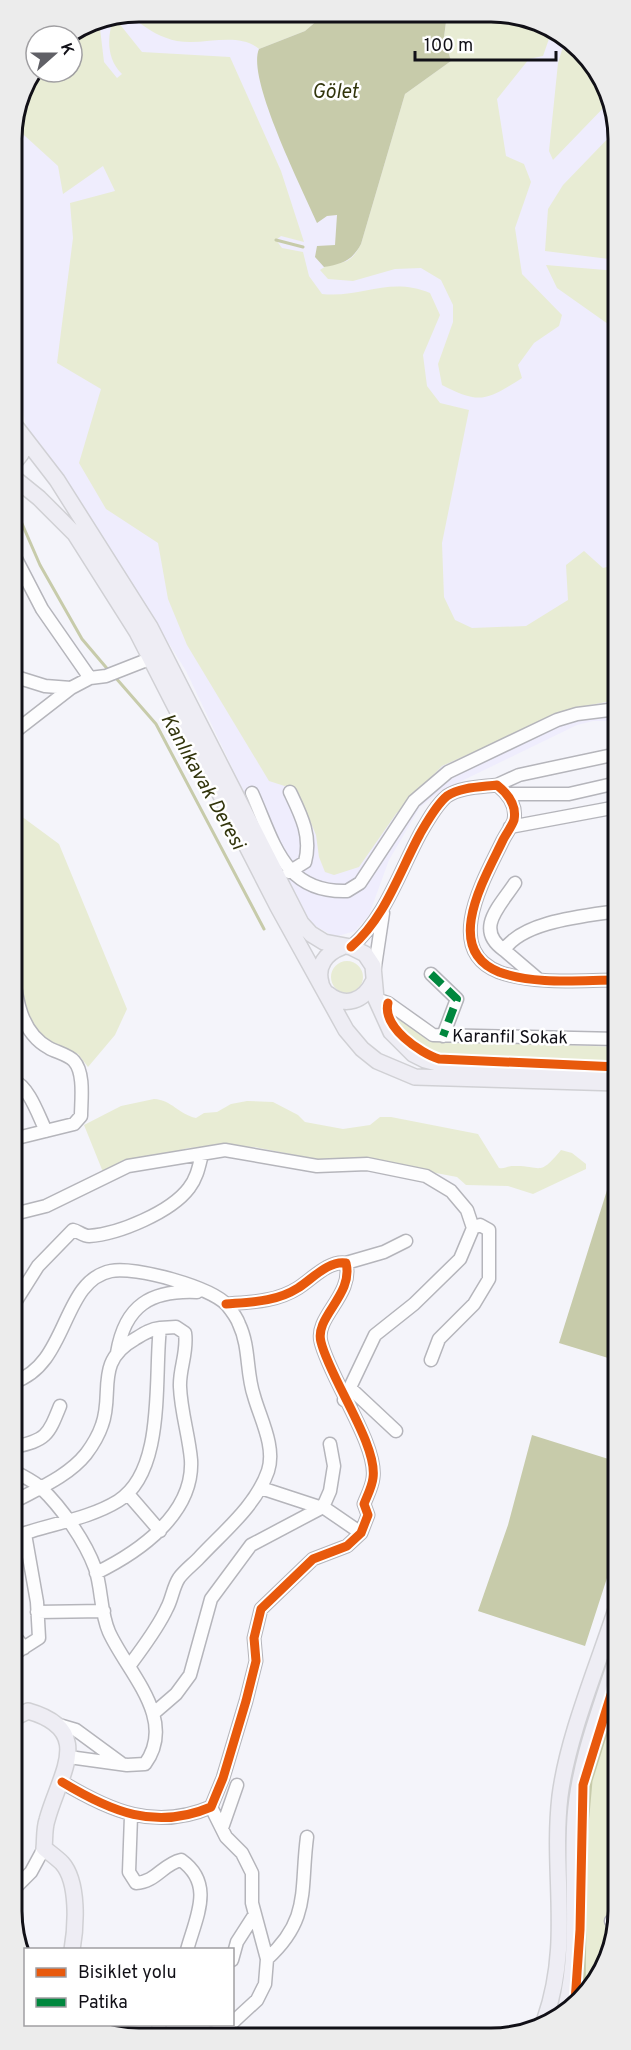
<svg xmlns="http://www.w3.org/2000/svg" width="631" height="2050" font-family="Overpass,sans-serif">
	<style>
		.built { fill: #efedfd }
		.green { fill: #e8ecd4 }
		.water { fill: #c7cbaa }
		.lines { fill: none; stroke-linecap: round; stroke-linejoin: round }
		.stream { stroke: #c7cbaa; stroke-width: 3 }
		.minor-casing { stroke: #b5b5bb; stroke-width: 15 }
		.major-casing { stroke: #d0d0d4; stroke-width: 18 }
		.minor { stroke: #fdfdfe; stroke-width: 12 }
		.major { stroke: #eeedf4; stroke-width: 15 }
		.quiet { stroke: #00873e; stroke-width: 8; stroke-dasharray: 15 8; stroke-linecap: butt }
		.cycleway-casing { stroke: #fff; stroke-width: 13 }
		.cycleway { stroke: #e8590c; stroke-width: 9 }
		.labels { text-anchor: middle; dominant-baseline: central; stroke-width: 5; stroke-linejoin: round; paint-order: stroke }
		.street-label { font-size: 18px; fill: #111017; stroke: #fff }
		.water-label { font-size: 20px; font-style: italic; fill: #32350c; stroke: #fff }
		.rim { fill: none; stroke: #111017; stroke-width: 3 }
	</style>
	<rect width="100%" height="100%" fill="#f4f4fa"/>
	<path class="built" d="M 140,12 L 517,15 L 582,50 L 617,115 L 617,721 L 593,721 L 577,725 L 441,791 L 420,807 L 389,860 L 369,915 L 355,931 L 335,937 L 305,920 L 186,671 L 110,549 L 33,442 L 26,427 L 21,400 L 13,396 L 12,132 L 22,91 L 36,69 L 36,72 L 72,72 L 72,36 L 69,36 L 91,22 Z"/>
	<path class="green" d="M 202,12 L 326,13 L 305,31 L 259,49 C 237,31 204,46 177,41 C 162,38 148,30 136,20 L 178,21 Z
		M 447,14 L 517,15 L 551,33 L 543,56 L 529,59 L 497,99 L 506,156 L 524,164 L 531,182 L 515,228 L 522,274 L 562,315 L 559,326 L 534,343 L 518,365 L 522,378 C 487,400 480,405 442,385 L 438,364 L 453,322 L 453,305 L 441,280 L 421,268 L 395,269 L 353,281 L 328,279 L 320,270 C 337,257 347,272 361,244 L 405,94 L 451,61 L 444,37 Z
		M 114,17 L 142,52 L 230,57 L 281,171 L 304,242 L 281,236 L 276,240 L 282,248 L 303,252 L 309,276 L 322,294 C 363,298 389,276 430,293 L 440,315 L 423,355 L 427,386 L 440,403 L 469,410 L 442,543 L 444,597 L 455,620 L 472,628 L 526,626 L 568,600 L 566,565 L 584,551 L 603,568 L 617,564 L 617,700 L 574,708 L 442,766 L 396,814 L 359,867 L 334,875 L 325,872 L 319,857 L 316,835 L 297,790 L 269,781 L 187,645 L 168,599 L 158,543 L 106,509 L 79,463 L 101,389 L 57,363 L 73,238 L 70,203 L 115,191 L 103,166 L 63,194 L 58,166 L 14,126 L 22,91 L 36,69 L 36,72 L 72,72 L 72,36 L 69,36 L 91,22 L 99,20 L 104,62 L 117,78 L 122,74 C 106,58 107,36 114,17 Z
		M 565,40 L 582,50 L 609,102 L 553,160 L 549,151 L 558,63 Z
		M 617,129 L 617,260 L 545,251 L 548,209 L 563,185 Z
		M 546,265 L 617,271 L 617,326 L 608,324 L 557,288 Z
		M 13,805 L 17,813 L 59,844 L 127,1009 L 115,1035 L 88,1067 L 78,1054 L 45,1041 L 33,1027 L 26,1013 L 13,948 Z
		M331 977a16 16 0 1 1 32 0a16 16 0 1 1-32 0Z
		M 388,1009 L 435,1040 L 618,1047 L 618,1068 L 451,1062 L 424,1055 L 395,1028 Z
		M 154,1099 C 172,1100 178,1114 196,1118 L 204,1113 L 217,1112 L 231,1104 L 247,1101 L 273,1102 L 298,1115 L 305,1122 L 343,1129 L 370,1125 L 380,1117 L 391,1117 L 478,1134 L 499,1168 C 505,1169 507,1166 513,1166 C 542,1165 538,1178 561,1150 L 572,1153 L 586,1164 L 586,1169 L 533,1194 L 508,1186 L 466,1185 L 457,1177 L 367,1160 L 316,1159 L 254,1147 L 222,1146 L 188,1148 L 103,1172 L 84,1125 L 121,1106 Z
		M 618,1665 L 619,1918 L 587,1995 L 573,2003 L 582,1785 Z"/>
	<path class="water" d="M 326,13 L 447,14 L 444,37 L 451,61 L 405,94 L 361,244 C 352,261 342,264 324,267 L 315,257 L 317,246 L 335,245 L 337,215 L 327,216 L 317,223 C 303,190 246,78 259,49 L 305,31 Z
		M 614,1168 L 618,1169 L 618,1361 L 559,1343 Z
		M 532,1435 L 618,1462 L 618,1544 L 585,1646 L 478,1611 L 508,1525 Z"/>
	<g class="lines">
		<path class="stream" d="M 276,240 L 303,247
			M 13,503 L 40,565 L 82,639 L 110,672
			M 115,677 L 156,724 L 264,929
			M 584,1997 L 586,1837 L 591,1781 L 618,1695"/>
		<defs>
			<path id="minor" d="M 13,553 L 42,609 L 90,678
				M 13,676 L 45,686 L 71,688
				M 13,733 L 71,688 L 90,678 L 106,676 L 152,658
				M 497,785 L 519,775 L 617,754
				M 252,793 C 274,842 283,893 347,891 L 360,883 L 414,801 L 448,772 L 557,720 L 577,714 L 617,709
				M 508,794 L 569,794 L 617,783
				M 510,827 L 617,807
				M 289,872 L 305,862 C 312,836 301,815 290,792
				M 351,947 C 385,918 399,873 420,834 C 427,822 436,805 447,796 C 460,787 481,787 497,785 C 507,793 517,805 514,820 C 512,826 506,834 503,840 C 486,876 441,949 499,972 C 535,985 580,980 618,980
				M 504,950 C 474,929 500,906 515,883
				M 13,970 C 16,999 21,1033 49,1048 C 56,1052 69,1055 74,1061 C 85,1073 81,1101 81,1116 L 74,1124 L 13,1139
				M 374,973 L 383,913
				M 431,974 L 457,999 L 443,1036
				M 538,979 L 504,950 C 523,921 585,916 618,911
				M 376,999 L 388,1003 L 433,1035 L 618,1039
				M 13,1080 C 30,1088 38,1115 46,1131
				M 14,1214 L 46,1206 L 128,1166 L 225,1150 L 317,1166 L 367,1164 L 426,1176 L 451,1191 L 467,1210 L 473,1228 L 460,1259 L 414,1304 L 375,1335 L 344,1400
				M 346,1263 L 384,1252 L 406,1241
				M 14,1304 L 38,1266 L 73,1230 C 78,1231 83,1236 89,1236 C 119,1234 171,1212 189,1188 C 197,1178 199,1166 202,1154
				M 117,1353 C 125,1305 151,1290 197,1292
				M 431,1360 L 439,1339 L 474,1304 L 489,1279 L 489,1230 L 480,1225 L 473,1228
				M 14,1382 C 69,1364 61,1281 111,1271 C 135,1266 211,1287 227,1305 C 231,1310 237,1318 239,1324 C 250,1347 246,1373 254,1396 C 260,1418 276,1447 268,1471 C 256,1506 223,1532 198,1559 C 192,1565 184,1571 179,1578 C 173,1587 172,1599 167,1608 C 158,1628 143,1647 130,1665
				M 350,1388 L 396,1431
				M 14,1447 C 46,1440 48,1436 60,1406
				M 14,1471 C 22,1476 34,1481 41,1488 C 62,1508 85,1541 95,1568 C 102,1588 100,1612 109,1632 C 127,1672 178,1719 145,1764 L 127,1765 L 69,1757
				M 261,1488 L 322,1508
				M 128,1494 L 160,1531
				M 14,1499 L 21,1498 C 44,1486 70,1474 86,1454 C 92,1446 99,1434 102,1425 C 114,1393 94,1362 135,1339 C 143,1334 150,1329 160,1328 C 154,1376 166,1471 118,1501 C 87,1520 47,1524 14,1537
				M 323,1507 L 361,1533
				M 96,1573 C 139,1552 194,1514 191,1460 C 189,1436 181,1412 180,1387 C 179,1369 188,1352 185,1333 L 176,1327 L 160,1328
				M 37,1612 L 104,1611
				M 14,1635 L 24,1648
				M 14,1654 L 39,1638 L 37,1602 L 25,1534
				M 154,1713 L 176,1694 L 190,1675 L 211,1599 L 251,1545 L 323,1507 L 330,1491 L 334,1466 L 330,1444
				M 59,1725 L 76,1730 L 121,1763
				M 62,1782 C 110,1811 155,1831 211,1807 L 223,1778 L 246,1701 L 256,1661 L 254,1638 L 261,1609 L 313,1559 L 347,1546 L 361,1533 L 368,1515 L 364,1504 C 367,1496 372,1487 373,1478 C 378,1445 330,1379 321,1342 C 314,1317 354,1295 346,1263 C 329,1260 312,1279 298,1288 C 276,1302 251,1302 226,1304
				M 211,1807 L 226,1837 L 242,1853 L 252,1873 L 252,1903 L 267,1959 L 265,1984 L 257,2000 L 232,2023
				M 131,1816 L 129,1872 L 136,1883 C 156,1882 163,1864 181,1860 C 215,1884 196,1917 187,1950
				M 222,1828 L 237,1785
				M 14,1889 L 31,1872 L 44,1848
				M 611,1921 L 618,1921
				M 267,1959 C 311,1919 300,1890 307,1837
				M 232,1960 L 237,1942 L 255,1914
				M 158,2024 L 162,2035
				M 207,2036 L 231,2024"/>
			<path id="major" d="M 13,423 L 57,480 L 150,627 L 301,923 L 311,934 L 324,942 L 351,947 L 365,954 L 373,966 L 376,999 L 391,1032 L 413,1054 L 425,1060 L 453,1067 L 618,1072
				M 13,464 L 21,454 L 22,436
				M 13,477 L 39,498 L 75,534 L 137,632 L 278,907 L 346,1030 L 362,1049 L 377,1061 L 415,1077 L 618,1083
				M 321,983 C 316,966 326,953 342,947
				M 328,994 C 345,1008 364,1001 373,982
				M 14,1718 L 28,1711 C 96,1730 59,1775 47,1820 C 44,1829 45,1839 44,1848 C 50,1853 57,1858 62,1863 C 79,1882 76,1927 72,1950
				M 566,2007 C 581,1945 571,1881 575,1818 C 579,1761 601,1708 618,1654
				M 545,2019 C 572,1941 551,1874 560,1796 C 568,1734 599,1663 618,1603"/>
		</defs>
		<use href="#minor" class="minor-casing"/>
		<use href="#major" class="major-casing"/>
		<use href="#minor" class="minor"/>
		<use href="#major" class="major"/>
		<path class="quiet" d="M 431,974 L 457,999 L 443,1036"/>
		<defs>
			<path id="cycleway" d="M 351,947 C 385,918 399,873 420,834 C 427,822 436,805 447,796 C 460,787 481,787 497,785 C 507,793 517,805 514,820 C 512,826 506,834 503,840 C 486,876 441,949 499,972 C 535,985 580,980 618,980
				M 388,1003 C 382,1027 420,1053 439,1059 L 618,1067
				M 62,1782 C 110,1811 155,1831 211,1807 L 223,1778 L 246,1701 L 256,1661 L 254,1638 L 261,1609 L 313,1559 L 347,1546 L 361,1533 L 368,1515 L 364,1504 C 367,1496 372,1487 373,1478 C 378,1445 330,1379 321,1342 C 314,1317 354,1295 346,1263 C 329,1260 312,1279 298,1288 C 276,1302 251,1302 226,1304
				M 575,2002 L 580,1930 L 583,1785 L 618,1672"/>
		</defs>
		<use href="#cycleway" class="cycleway-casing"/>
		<use href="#cycleway" class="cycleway"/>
	</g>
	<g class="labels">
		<g class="street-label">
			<text transform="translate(510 1038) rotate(1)">Karanfil Sokak</text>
		</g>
		<g class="water-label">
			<text x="335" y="93">Gölet</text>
			<text transform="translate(202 782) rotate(61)">Kanlıkavak Deresi</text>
		</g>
	</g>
	<path d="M0 0H631V2050H0ZM139 22H491A117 117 0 0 1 608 139V1911A117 117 0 0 1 491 2028H139A117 117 0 0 1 22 1911V139A117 117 0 0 1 139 22Z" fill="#ececec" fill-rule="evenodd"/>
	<path class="rim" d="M139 22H491A117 117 0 0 1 608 139V1911A117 117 0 0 1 491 2028H139A117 117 0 0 1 22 1911V139A117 117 0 0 1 139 22Z"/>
	<rect x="24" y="1948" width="210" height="78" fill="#ffffff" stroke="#a09fa2" stroke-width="1.5"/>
	<rect x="36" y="1968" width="30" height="9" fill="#e8590c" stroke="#a09fa2" stroke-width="1.5"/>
	<text x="78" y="1978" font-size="18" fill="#111017">Bisiklet yolu</text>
	<rect x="36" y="1998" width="30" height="9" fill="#00873e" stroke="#a09fa2" stroke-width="1.5"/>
	<text x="78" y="2008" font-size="18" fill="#111017">Patika</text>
	<g transform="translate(54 54) rotate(69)"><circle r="28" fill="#ffffff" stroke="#a09fa2" stroke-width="1.5"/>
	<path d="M0-4.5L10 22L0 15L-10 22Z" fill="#606066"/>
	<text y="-9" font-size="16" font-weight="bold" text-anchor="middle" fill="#111017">K</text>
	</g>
	<path d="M415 51v9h141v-9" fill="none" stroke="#111017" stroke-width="3"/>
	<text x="424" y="51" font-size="18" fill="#111017" stroke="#ffffff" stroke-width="4.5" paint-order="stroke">100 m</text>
</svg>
